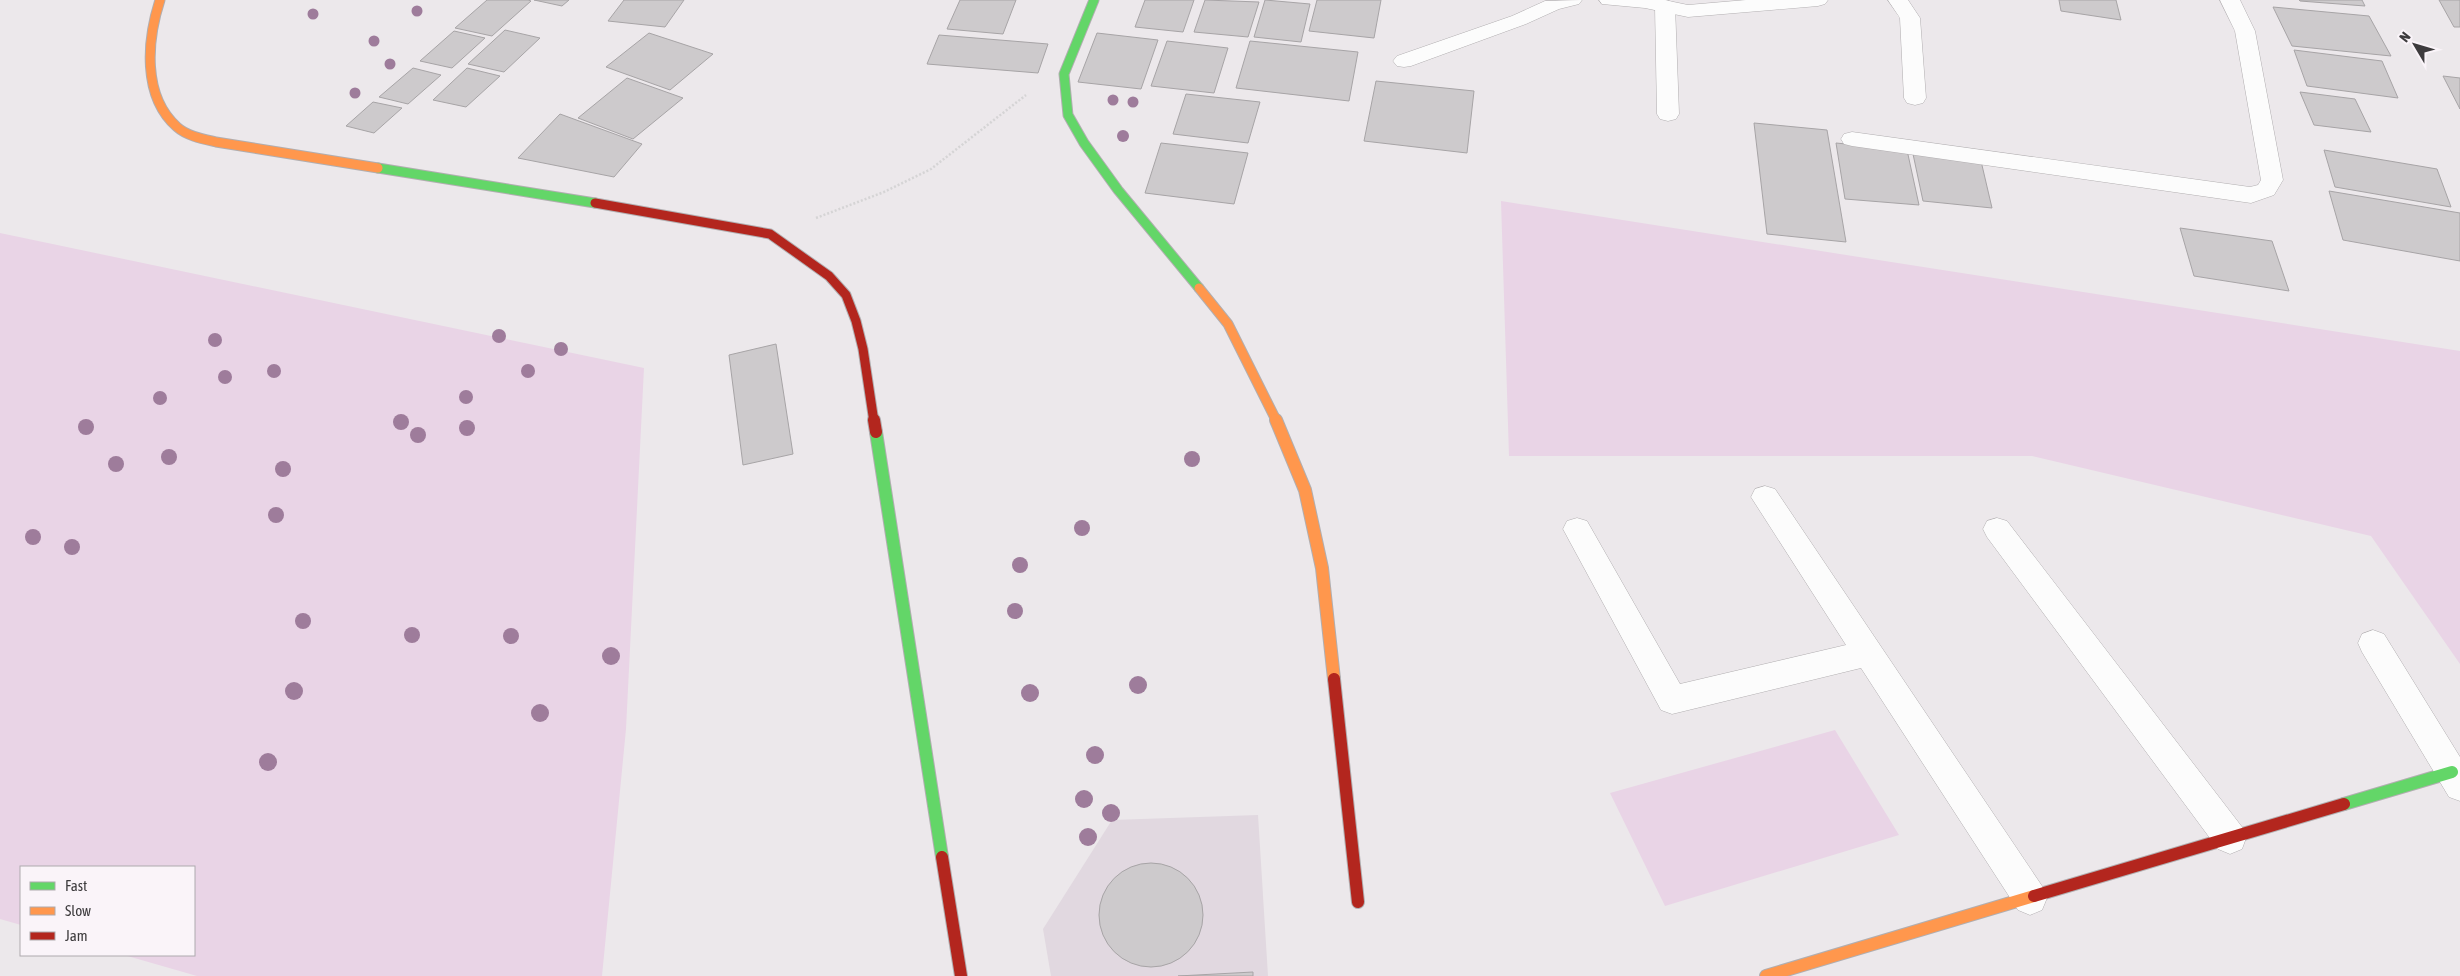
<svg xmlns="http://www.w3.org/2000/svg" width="2460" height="976" font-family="'Asap Condensed',sans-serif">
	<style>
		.built { fill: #e1d8e0 }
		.green { fill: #e9d4e6 }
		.building { fill: #cdcacc; stroke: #a7a4a6 }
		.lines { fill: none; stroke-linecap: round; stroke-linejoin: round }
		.lane-casing { stroke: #b1aeb0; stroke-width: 1 }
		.street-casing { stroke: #b1aeb0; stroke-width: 1 }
		.fast-far1-casing { stroke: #b1aeb0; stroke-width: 11 }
		.fast-casing { stroke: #b1aeb0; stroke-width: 14 }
		.slow-far1-casing { stroke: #b1aeb0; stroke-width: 11 }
		.slow-casing { stroke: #b1aeb0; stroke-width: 14 }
		.jam-far1-casing { stroke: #b1aeb0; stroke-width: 11 }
		.jam-casing { stroke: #b1aeb0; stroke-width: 14 }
		.path { stroke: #d5d4d5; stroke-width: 2.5; stroke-dasharray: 2 2; stroke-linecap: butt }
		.lane { fill: #fcfcfc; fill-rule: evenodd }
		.street { fill: #fcfcfc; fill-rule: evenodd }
		.fast-far1 { stroke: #63d668; stroke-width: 9 }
		.fast { stroke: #63d668; stroke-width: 12 }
		.slow-far1 { stroke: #ff974d; stroke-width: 9 }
		.slow { stroke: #ff974d; stroke-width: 12 }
		.jam-far1 { stroke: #b3261e; stroke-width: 9 }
		.jam { stroke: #b3261e; stroke-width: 12 }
		.tree { fill: #9e7c9b }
	</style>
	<rect width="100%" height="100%" fill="#ece8eb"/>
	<path class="built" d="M 1258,815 L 1268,976 L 1051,976 L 1043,929 L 1112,820 Z"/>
	<path class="green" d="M 1501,201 L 2460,351 L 2460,664 L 2371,536 L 2032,456 L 1509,456 Z
		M 0,233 L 644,368 L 626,729 L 602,976 L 197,976 L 124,955 L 194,955 L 194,867 L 21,867 L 21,925 L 0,919 Z
		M 1835,730 L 1899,835 L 1665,906 L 1610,793 Z"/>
	<path class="building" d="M 487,0 L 528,0 L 531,1 L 492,36 L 455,28 Z
		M 534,0 L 569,0 L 562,6 Z
		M 624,0 L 684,0 L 665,27 L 608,21 Z
		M 960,0 L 1016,0 L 1003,34 L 947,29 Z
		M 1145,0 L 1194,0 L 1183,32 L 1135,27 Z
		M 1205,0 L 1259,2 L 1248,37 L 1194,32 Z
		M 1265,0 L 1310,4 L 1301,42 L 1254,37 Z
		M 1317,0 L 1381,0 L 1374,38 L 1309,31 Z
		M 2059,0 L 2116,0 L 2121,20 L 2061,11 Z
		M 2299,0 L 2362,0 L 2365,6 L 2300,1 Z
		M 2439,0 L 2460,0 L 2460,27 L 2454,27 Z
		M 2273,7 L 2369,16 L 2391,56 L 2292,46 Z
		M 505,30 L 540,38 L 504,72 L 468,64 Z
		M 454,31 L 485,38 L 452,68 L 420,61 Z
		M 649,33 L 713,54 L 670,90 L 606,67 Z
		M 1097,33 L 1158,40 L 1141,89 L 1078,82 Z
		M 939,35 L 1048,44 L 1038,73 L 927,64 Z
		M 1167,41 L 1228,48 L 1214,93 L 1151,86 Z
		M 1250,41 L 1358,52 L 1349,101 L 1236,88 Z
		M 2294,50 L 2382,61 L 2398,98 L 2307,86 Z
		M 413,68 L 441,75 L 408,104 L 379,97 Z
		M 467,68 L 500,76 L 466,107 L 433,100 Z
		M 2443,76 L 2460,78 L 2460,109 Z
		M 627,78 L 683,98 L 633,139 L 578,118 Z
		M 1376,81 L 1474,91 L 1467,153 L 1364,141 Z
		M 2300,92 L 2355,99 L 2371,132 L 2314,125 Z
		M 1186,94 L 1260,102 L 1248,143 L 1173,134 Z
		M 373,102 L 402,108 L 374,133 L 346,126 Z
		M 560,114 L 642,144 L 614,177 L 518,158 Z
		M 1754,123 L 1827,130 L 1846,242 L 1767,234 Z
		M 1161,143 L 1248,153 L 1234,204 L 1145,193 Z
		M 1836,143 L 1907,150 L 1919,205 L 1845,199 Z
		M 2324,150 L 2437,169 L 2451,207 L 2335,187 Z
		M 1913,154 L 1981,161 L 1992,208 L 1923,201 Z
		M 2329,191 L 2460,213 L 2460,261 L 2343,240 Z
		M 2180,228 L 2272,241 L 2289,291 L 2194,276 Z
		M 776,344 L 793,454 L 743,465 L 729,355 Z
		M1099 915a52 52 0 1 1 104 0a52 52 0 1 1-104 0Z
		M 1253,972 L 1253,976 L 1178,976 Z"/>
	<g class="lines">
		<defs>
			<path id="lane" d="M 1665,0 L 1672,2 L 1675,6 L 1679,114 L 1676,119 L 1668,121 L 1660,119 L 1657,114 L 1655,6 L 1658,2 Z
				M 1888,0 L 1908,0 L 1920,18 L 1926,98 L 1923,103 L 1915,105 L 1907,103 L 1904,98 L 1900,18 Z"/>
			<path id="street" d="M 1582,0 L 1579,4 L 1559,9 L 1526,24 L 1411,66 L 1404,67 L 1397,66 L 1393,61 L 1397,56 L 1512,16 L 1545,1 Z
				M 1599,0 L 1664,0 L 1688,5 L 1746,0 L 1828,0 L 1825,4 L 1818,6 L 1688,17 L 1645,8 L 1602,4 Z
				M 2220,0 L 2240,0 L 2255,31 L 2283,180 L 2274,195 L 2251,203 L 1852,146 L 1844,144 L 1841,139 L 1844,134 L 1852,132 L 2250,187 L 2258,185 L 2261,180 L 2235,31 Z
				M 1765,486 L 1775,489 L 2042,886 L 2047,898 L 2042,910 L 2030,915 L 2018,910 L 1861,668 L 1672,714 L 1661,710 L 1563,529 L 1567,521 L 1577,518 L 1587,521 L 1680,684 L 1846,645 L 1751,497 L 1755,489 Z
				M 1997,518 L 2007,521 L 2242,827 L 2246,838 L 2242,849 L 2230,854 L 2218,849 L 1987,537 L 1983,529 L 1987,521 Z
				M 2373,630 L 2384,634 L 2460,757 L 2460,801 L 2449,797 L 2362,652 L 2358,643 L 2362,634 Z"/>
			<path id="fast-far1" d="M 1094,0 L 1064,74 L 1068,115 L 1084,143 L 1118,190 L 1199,288
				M 378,168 L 595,203"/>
			<path id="fast" d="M 876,432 L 942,857
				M 2344,804 L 2452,772"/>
			<path id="slow-far1" d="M 160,0 C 147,40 142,96 177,127 C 187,136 203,139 216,142 L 378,168
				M 1199,288 L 1228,324 L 1277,422"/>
			<path id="slow" d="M 1276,420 L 1305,490 L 1322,568 L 1334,679
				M 1766,976 L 2034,896"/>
			<path id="jam-far1" d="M 595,203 L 770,234 L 829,276 L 846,295 L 856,321 L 863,349 L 874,422"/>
			<path id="jam" d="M 874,420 L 876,432
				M 1334,679 L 1358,902
				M 942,857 L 961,976
				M 2034,896 L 2344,804"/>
		</defs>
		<use href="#lane" class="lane-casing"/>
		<use href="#street" class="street-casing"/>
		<use href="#fast-far1" class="fast-far1-casing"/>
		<use href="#fast" class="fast-casing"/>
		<use href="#slow-far1" class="slow-far1-casing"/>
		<use href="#slow" class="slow-casing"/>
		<use href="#jam-far1" class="jam-far1-casing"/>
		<use href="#jam" class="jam-casing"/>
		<path class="path" d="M 816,218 L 884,192 L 931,169 L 1026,95"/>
		<use href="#lane" class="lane"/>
		<use href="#street" class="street"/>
		<use href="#fast-far1" class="fast-far1"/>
		<use href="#fast" class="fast"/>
		<use href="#slow-far1" class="slow-far1"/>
		<use href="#slow" class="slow"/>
		<use href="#jam-far1" class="jam-far1"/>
		<use href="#jam" class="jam"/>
	</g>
	<g class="tree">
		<circle cx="417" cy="11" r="5.5"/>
		<circle cx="313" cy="14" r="5.5"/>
		<circle cx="374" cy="41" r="5.5"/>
		<circle cx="390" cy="64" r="5.5"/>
		<circle cx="355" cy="93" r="5.5"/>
		<circle cx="1113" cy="100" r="5.5"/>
		<circle cx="1133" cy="102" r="5.5"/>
		<circle cx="1123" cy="136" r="6"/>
		<circle cx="499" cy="336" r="7"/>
		<circle cx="215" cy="340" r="7"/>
		<circle cx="561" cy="349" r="7"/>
		<circle cx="274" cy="371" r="7"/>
		<circle cx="528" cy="371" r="7"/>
		<circle cx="225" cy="377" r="7"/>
		<circle cx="466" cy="397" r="7"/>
		<circle cx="160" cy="398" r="7"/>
		<circle cx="401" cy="422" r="8"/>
		<circle cx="86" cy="427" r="8"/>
		<circle cx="467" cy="428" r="8"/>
		<circle cx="418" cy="435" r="8"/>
		<circle cx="169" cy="457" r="8"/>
		<circle cx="1192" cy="459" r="8"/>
		<circle cx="116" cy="464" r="8"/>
		<circle cx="283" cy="469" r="8"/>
		<circle cx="276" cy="515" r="8"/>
		<circle cx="1082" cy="528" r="8"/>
		<circle cx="33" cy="537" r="8"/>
		<circle cx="72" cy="547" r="8"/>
		<circle cx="1020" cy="565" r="8"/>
		<circle cx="1015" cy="611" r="8"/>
		<circle cx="303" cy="621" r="8"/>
		<circle cx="412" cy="635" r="8"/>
		<circle cx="511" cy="636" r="8"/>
		<circle cx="611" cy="656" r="9"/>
		<circle cx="1138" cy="685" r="9"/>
		<circle cx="294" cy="691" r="9"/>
		<circle cx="1030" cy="693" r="9"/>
		<circle cx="540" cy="713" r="9"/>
		<circle cx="1095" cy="755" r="9"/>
		<circle cx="268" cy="762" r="9"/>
		<circle cx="1084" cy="799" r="9"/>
		<circle cx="1111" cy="813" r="9"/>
		<circle cx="1088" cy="837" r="9"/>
	</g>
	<rect x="20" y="866" width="175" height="90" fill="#faf4f9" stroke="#aeaaae"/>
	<rect x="30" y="882" width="25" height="8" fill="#63d668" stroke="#aeaaae"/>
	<text x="65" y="891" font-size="15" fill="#3d3b3d">Fast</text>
	<rect x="30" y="907" width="25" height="8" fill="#ff974d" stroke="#aeaaae"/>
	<text x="65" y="916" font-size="15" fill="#3d3b3d">Slow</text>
	<rect x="30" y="932" width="25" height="8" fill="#b3261e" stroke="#aeaaae"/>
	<text x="65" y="941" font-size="15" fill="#3d3b3d">Jam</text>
	<g transform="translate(2415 45) rotate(308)" stroke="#faf4f9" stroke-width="4" paint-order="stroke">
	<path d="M0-4L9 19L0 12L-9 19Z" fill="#3d3b3d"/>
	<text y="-8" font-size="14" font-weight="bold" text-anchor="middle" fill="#3d3b3d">N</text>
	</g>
</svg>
